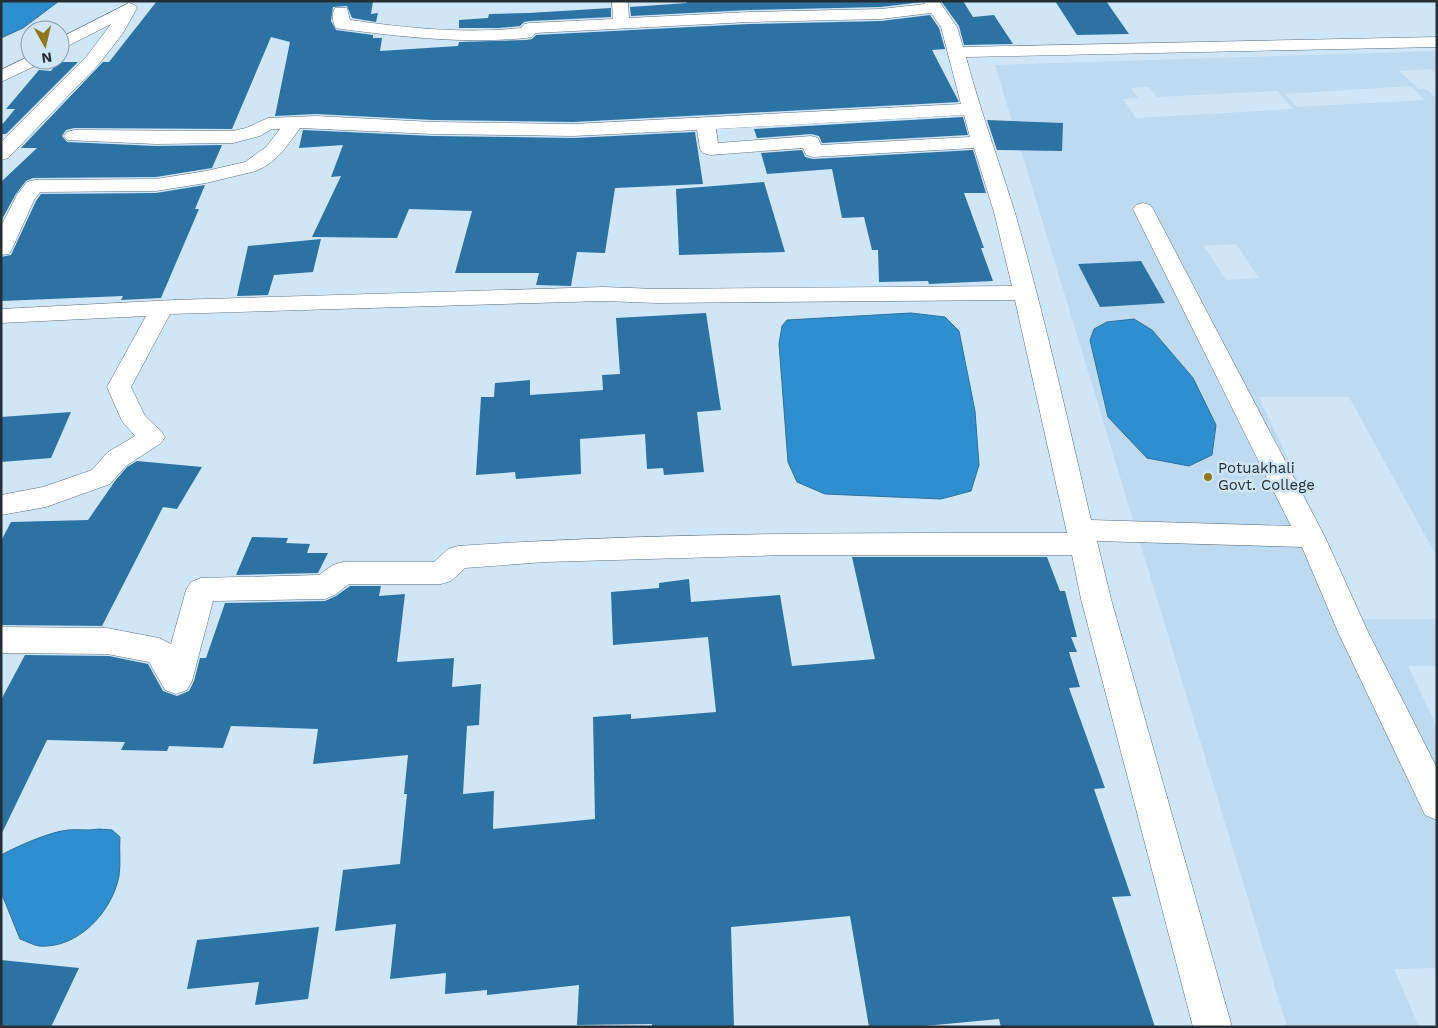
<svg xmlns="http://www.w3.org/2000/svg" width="1438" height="1028" font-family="'Work Sans',sans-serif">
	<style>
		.built { fill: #bddaf1; fill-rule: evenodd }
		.water { fill: #2f8ecd; stroke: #2c719f }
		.building { fill: #2c72a2 }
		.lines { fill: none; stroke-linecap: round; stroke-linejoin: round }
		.minor-casing { stroke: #596d7d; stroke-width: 1 }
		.minor { fill: #fff; fill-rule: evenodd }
		.poi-dot { fill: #91781e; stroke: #cfe6f8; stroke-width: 2 }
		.labels { text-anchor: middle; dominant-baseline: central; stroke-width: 5; stroke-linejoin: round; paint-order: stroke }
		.poi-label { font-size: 15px; fill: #252e35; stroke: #cfe6f8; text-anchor: start }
	</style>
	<rect width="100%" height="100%" fill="#cfe6f8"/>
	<path class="built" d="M 1437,51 L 1437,74 L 1430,69 L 1399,71 L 1419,89 L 1426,89 L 1437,99 L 1437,557 L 1349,397 L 1259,397 L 1363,619 L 1437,619 L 1437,666 L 1408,666 L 1437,727 L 1437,968 L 1394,969 L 1419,1027 L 1287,1027 L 995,65 ZM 1411,86 L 1425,100 L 1297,107 L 1285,94 ZM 1149,87 L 1157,97 L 1277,91 L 1293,109 L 1136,118 L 1123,99 L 1138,98 L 1131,88 ZM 1236,244 L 1259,278 L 1258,278 L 1226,280 L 1204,246 Z"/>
	<path class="water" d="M 1,1 L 59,1 L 23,28 L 1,38 Z
		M 911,313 L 945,317 L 959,331 L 975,411 L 979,465 L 971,491 L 941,499 L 825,494 L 797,482 L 788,462 L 779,344 L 782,326 L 787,320 Z
		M 1134,319 L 1152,330 L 1193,378 L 1216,425 L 1212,455 L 1189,466 L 1147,458 L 1108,417 L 1090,340 L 1094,329 L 1107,322 Z
		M 99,829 L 112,830 L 120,837 C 119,850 121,863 119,876 C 112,912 78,949 39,946 C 33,945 26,941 20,939 L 1,892 L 1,855 C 18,846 49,832 68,830 C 79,829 88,831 99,829 Z"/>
	<path class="building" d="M 157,1 L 373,1 L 371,14 L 378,13 L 376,22 L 352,18 L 347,6 L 333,7 L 331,21 L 336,30 L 373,35 L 373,38 L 382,38 L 380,51 L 458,46 L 459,42 L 526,40 L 532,39 L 536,35 L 749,24 L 881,21 L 930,15 L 939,28 L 945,49 L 932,50 L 959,102 L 573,122 L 433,120 L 316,114 L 275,116 L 290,42 L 271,37 L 232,129 L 74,128 L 66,130 L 62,136 L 67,142 L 156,146 L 222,145 L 212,168 L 156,177 L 33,178 L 26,181 L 16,194 L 1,221 L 1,182 L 37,148 L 21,148 L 103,62 L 109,62 Z
		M 686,1 L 921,1 L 922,2 L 881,7 L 749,10 L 631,16 L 630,7 L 687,3 Z
		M 941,1 L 963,1 L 973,17 L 994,15 L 1013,44 L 964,45 L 959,26 Z
		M 1055,1 L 1106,1 L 1129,34 L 1077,35 Z
		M 611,8 L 611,17 L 530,21 L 524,22 L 520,26 L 499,28 L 459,28 L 459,20 L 488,18 L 489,14 L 529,13 Z
		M 58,62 L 78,62 L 6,134 L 1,134 L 1,126 L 15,109 L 6,109 L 39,70 L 51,71 Z
		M 963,117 L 968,135 L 822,143 L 819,136 L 811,134 L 757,138 L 754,129 Z
		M 987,120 L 1063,123 L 1062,151 L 997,150 Z
		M 303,130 L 433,136 L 573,138 L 695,132 L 703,184 L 615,188 L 605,253 L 577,252 L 571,286 L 536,285 L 539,273 L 455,273 L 472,211 L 409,209 L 397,238 L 312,237 L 341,176 L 331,177 L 343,145 L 299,148 Z
		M 802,150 L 805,157 L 813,159 L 973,150 L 986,193 L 964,193 L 984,248 L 981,248 L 993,281 L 929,284 L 928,281 L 879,282 L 878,250 L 872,250 L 864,217 L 842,218 L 832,169 L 767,174 L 761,153 Z
		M 764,182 L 785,252 L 679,255 L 676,189 Z
		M 205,185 L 195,209 L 199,209 L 161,298 L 121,300 L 123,296 L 1,301 L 1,257 L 11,255 L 36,201 L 41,194 L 156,193 Z
		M 321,239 L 313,272 L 274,275 L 268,295 L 237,296 L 248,246 Z
		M 1141,261 L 1165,303 L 1100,307 L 1078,264 Z
		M 706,313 L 721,410 L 697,412 L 704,472 L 664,475 L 663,468 L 647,469 L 645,434 L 580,439 L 581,474 L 516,479 L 515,472 L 476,475 L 481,397 L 494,397 L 495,383 L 530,380 L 530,395 L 603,390 L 602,375 L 620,374 L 616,318 Z
		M 71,412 L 51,458 L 1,462 L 1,417 Z
		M 137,461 L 202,467 L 177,509 L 163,507 L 102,626 L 1,625 L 1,541 L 11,522 L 88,520 L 115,481 L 127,467 Z
		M 252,537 L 288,538 L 286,543 L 310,544 L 307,553 L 328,553 L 318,573 L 236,575 Z
		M 852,557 L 1047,557 L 1060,591 L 1065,591 L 1077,637 L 1071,637 L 1077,652 L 1069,652 L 1080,687 L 1069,688 L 1105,788 L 1094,789 L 1131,896 L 1112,897 L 1155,1027 L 1001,1027 L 999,1019 L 914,1027 L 869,1027 L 850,916 L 731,927 L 734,1027 L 652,1027 L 652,1024 L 577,1025 L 579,985 L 487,995 L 487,990 L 445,994 L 446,973 L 390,979 L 396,924 L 335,931 L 343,870 L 400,864 L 407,794 L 404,794 L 408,755 L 313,764 L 318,729 L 231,726 L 223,748 L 169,746 L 167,751 L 121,750 L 125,742 L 47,740 L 1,835 L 1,700 L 25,655 L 109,656 L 148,664 L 163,691 L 177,696 L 189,691 L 194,681 L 200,658 L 206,658 L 225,603 L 325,601 L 336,596 L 350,586 L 381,586 L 379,596 L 405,594 L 397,662 L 454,658 L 452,687 L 481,684 L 479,725 L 467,726 L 463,794 L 494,791 L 493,829 L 595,819 L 593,717 L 631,714 L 631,719 L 716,712 L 708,637 L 613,645 L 611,592 L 659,588 L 659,583 L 689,579 L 691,602 L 780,595 L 792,666 L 875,659 Z
		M 319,927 L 308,999 L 255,1005 L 259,982 L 187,989 L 197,940 Z
		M 1,960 L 79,968 L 51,1027 L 1,1027 Z"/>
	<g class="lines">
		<defs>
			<path id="minor" d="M 612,1 L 628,1 L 629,18 L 749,12 L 881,9 L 925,4 L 923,1 L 939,1 L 957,27 L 963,47 L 1437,37 L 1437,47 L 966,57 C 980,110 999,161 1015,213 C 1044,314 1067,417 1091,520 L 1291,526 L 1133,209 L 1136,205 L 1143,203 L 1150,205 L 1153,209 L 1325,537 L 1368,632 L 1437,768 L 1437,820 L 1425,815 L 1338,632 L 1302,547 L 1097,541 L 1111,599 L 1232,1027 L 1193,1027 L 1081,599 L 1072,555 L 788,555 L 545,562 L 465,568 L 451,581 L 441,584 L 349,584 L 335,595 L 325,599 L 213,601 L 192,681 L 187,690 L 176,694 L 165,690 L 149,662 L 107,654 L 1,653 L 1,627 L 107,628 L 159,638 L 171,644 L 186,590 L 191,582 L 201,578 L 319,575 L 333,565 L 343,562 L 434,562 L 448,549 L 458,546 C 661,532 864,533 1067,533 L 1015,300 L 657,303 L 603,301 L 170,314 L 131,387 L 145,416 L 161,431 L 165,437 L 161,443 L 126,466 L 110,484 L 46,507 L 1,515 L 1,495 L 43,487 L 92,470 L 108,452 L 135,436 L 122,421 L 107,387 L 146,316 L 1,323 L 1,309 L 174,300 L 603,287 L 657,289 L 1012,286 L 994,212 L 974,148 L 813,157 L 806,155 L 803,148 L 710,155 L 703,153 L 700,149 L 697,130 L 573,136 L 433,134 L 300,128 C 287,146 274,166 252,172 L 206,183 L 156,191 L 40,192 L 34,200 L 12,249 L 9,254 L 1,255 L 1,226 L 17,195 L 27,182 L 34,180 L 156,179 L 206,171 L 245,162 L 266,147 L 280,129 L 272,129 L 260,136 L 233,143 L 156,144 L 67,140 L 64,136 L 67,132 L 74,130 L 233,131 L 246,128 L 268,118 L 316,116 L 433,122 L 573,124 L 961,104 L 941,27 L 931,13 L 881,19 L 749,22 L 535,33 L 532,37 L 526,38 C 464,44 404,37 342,29 L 336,28 C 332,22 332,13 335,8 L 347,8 L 350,20 C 407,28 463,34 521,28 L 524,24 L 530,23 L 613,19 ZM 964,115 L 970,137 L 821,145 L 818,138 L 811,136 L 718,143 L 716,129 Z
				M 129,3 L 135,5 L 137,8 L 123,33 L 99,64 L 8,158 L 1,160 L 1,142 L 87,56 L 111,24 L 60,50 L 60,38 Z
				M 30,56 L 30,60 L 42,60 L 39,64 L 1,82 L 1,70 Z"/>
		</defs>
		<use href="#minor" class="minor-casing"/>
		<use href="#minor" class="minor"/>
	</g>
	<circle class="poi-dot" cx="1208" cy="477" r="5"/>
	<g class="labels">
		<g class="poi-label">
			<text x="1218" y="468">Potuakhali<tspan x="1218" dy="17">Govt. College</tspan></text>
		</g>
	</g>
	<rect width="1438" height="1028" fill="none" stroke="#252e35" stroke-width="5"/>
	<g transform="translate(45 45) rotate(172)"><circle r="24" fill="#cfe6f8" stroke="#8b9caa"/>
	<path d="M0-4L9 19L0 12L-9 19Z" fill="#91781e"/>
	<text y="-8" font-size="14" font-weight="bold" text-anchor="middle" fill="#252e35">N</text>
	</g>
</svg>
